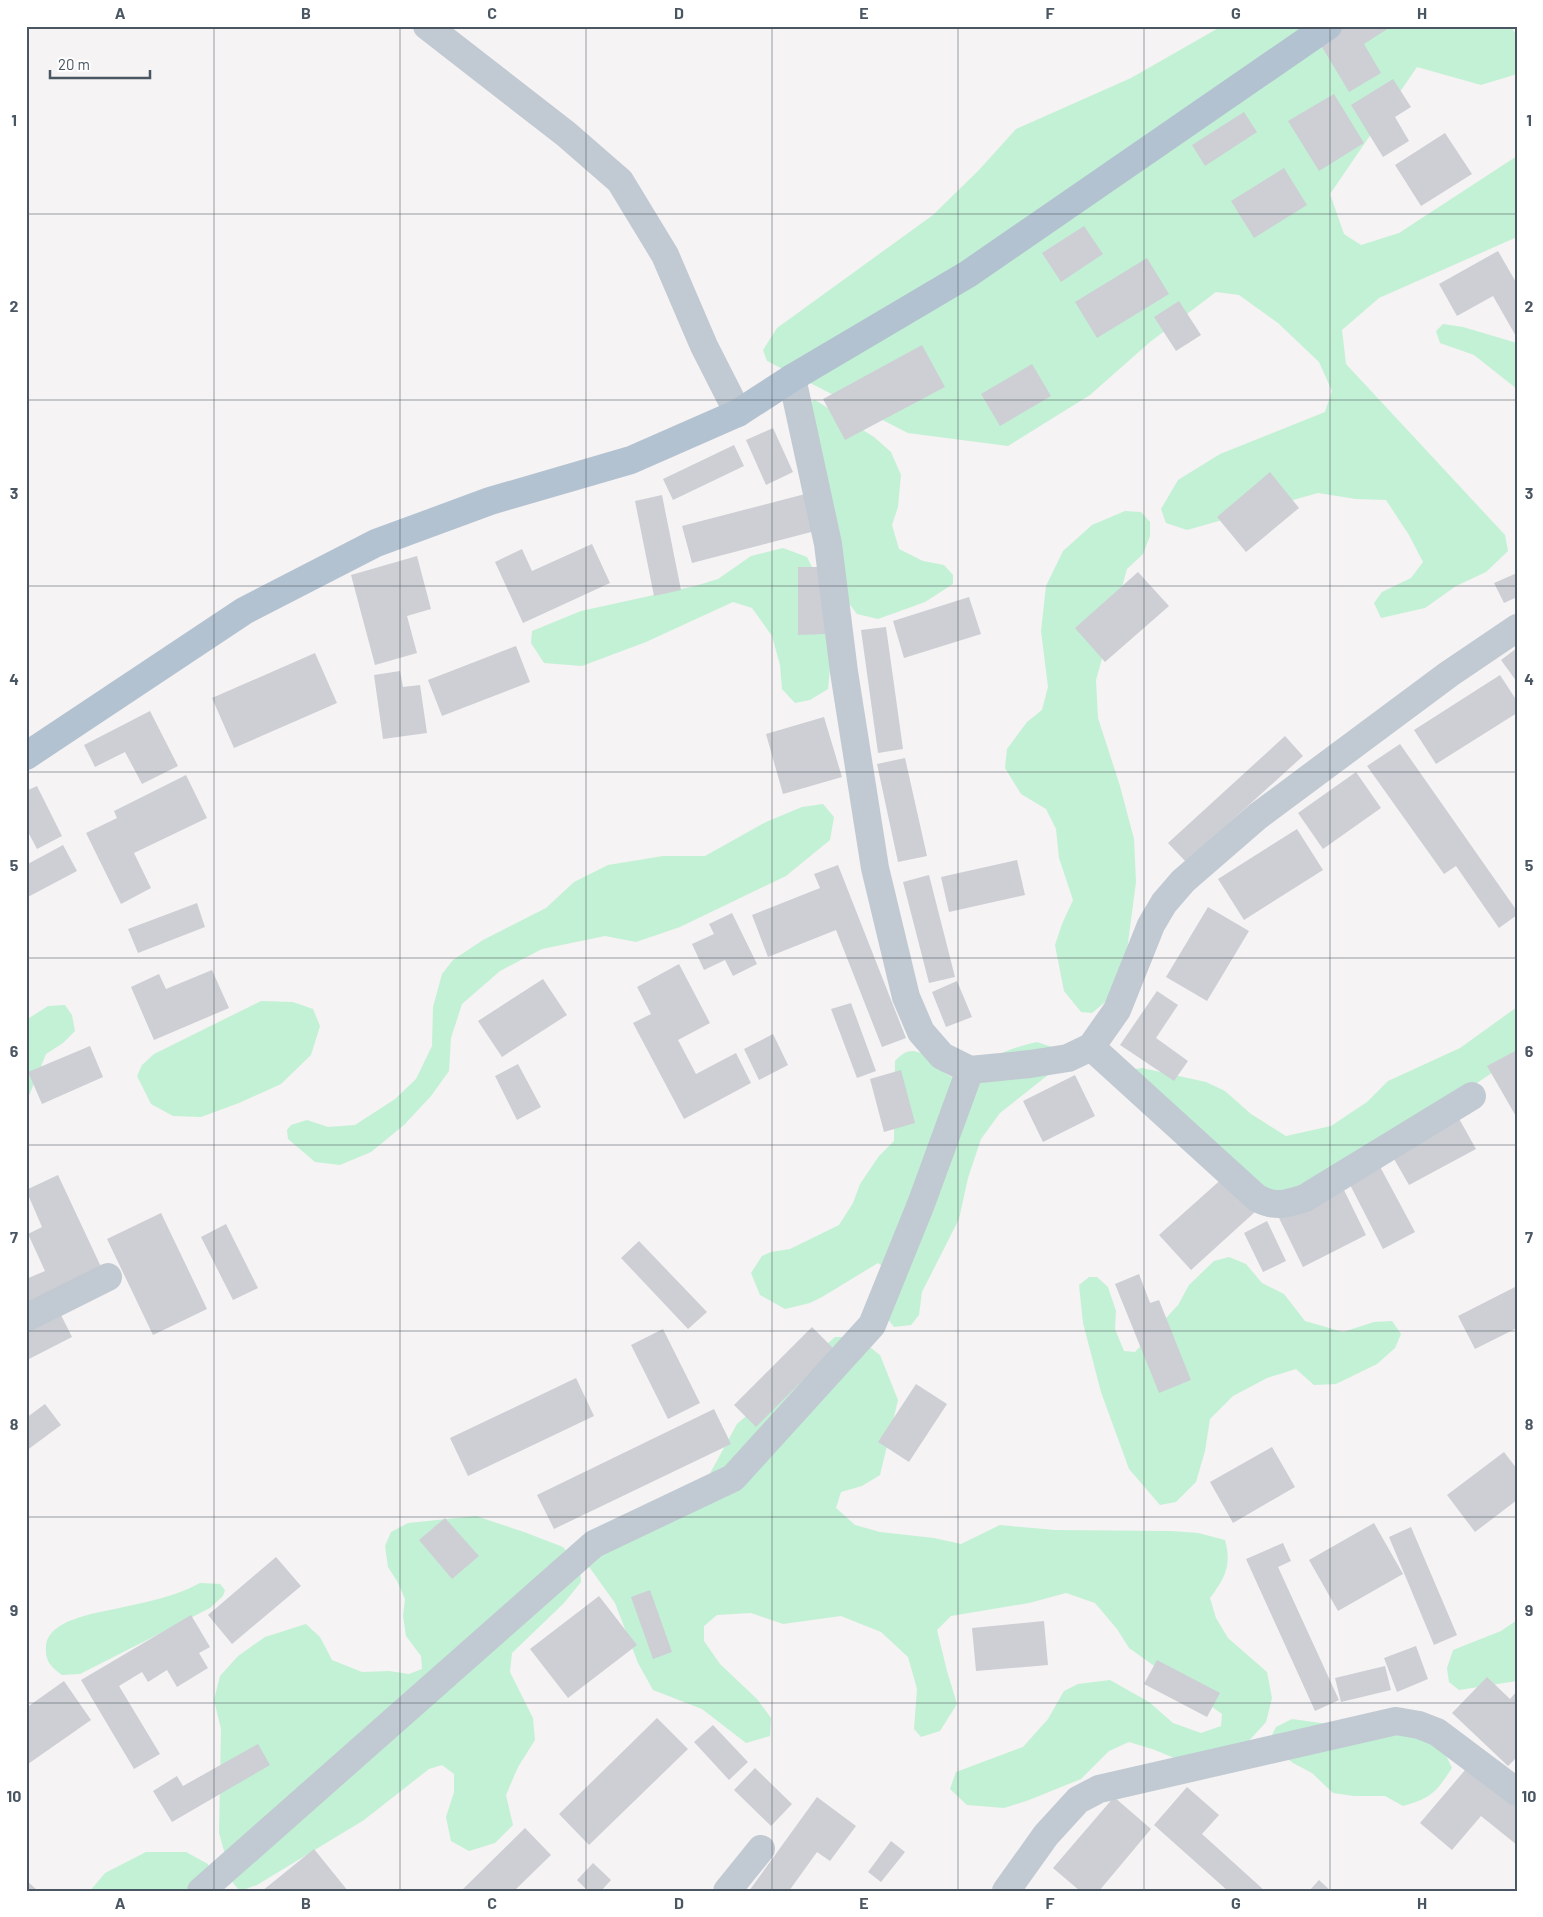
<svg xmlns="http://www.w3.org/2000/svg" width="1543" height="1917" font-family="Barlow,sans-serif">
	<style>
		.green { fill: #c3f1d5 }
		.building { fill: #cdcfd5 }
		.lines { fill: none; stroke-linecap: round; stroke-linejoin: round }
		.minor { stroke: #c1cad2; stroke-width: 28 }
		.major { stroke: #b3c2d1; stroke-width: 28 }
		.grid { fill: none; stroke: #4a5661; stroke-width: 1; stroke-opacity: 0.55 }
		.neatline { fill: none; stroke: #4a5661; stroke-width: 2 }
		.grid-label { font-size: 16px; text-anchor: middle; font-weight: bold; fill: #4a5661 }
	</style>
	<rect width="100%" height="100%" fill="#f5f3f3"/>
	<path class="green" d="M 1222,26 L 1510,26 L 1517,35 L 1517,74 L 1481,85 L 1417,67 L 1330,194 L 1344,234 L 1361,245 L 1399,233 L 1517,156 L 1517,237 L 1379,298 L 1342,330 L 1346,364 L 1505,535 L 1508,551 L 1486,572 L 1456,586 L 1425,608 L 1381,618 L 1374,603 L 1382,592 L 1411,578 L 1423,562 L 1409,535 L 1386,500 L 1356,499 L 1318,493 L 1187,530 L 1166,523 L 1161,509 L 1178,480 L 1220,454 L 1325,412 L 1332,391 L 1319,362 L 1278,323 L 1239,295 L 1216,292 L 1150,342 L 1090,395 L 1008,446 L 908,433 L 767,361 L 763,350 L 777,328 L 933,215 L 979,170 L 1016,129 L 1131,78 Z
		M 1443,324 L 1463,327 L 1517,343 L 1517,389 L 1474,355 L 1440,343 L 1436,331 Z
		M 815,400 L 874,437 L 891,452 L 901,475 L 898,507 L 892,525 L 899,549 L 923,561 L 944,565 L 953,575 L 953,584 L 925,602 L 878,619 L 857,614 L 837,588 L 807,404 Z
		M 1125,511 L 1141,512 L 1150,522 L 1150,536 L 1143,554 L 1127,569 L 1096,680 L 1098,718 L 1120,786 L 1134,839 L 1136,882 L 1124,973 L 1110,998 L 1092,1013 L 1081,1012 L 1064,991 L 1055,945 L 1062,924 L 1073,900 L 1059,858 L 1056,829 L 1046,809 L 1021,794 L 1005,768 L 1007,749 L 1027,722 L 1042,710 L 1048,687 L 1041,631 L 1046,586 L 1063,551 L 1092,525 Z
		M 783,548 L 807,557 L 835,614 L 828,689 L 810,700 L 795,703 L 782,689 L 780,665 L 772,636 L 752,608 L 733,602 L 646,642 L 582,666 L 544,663 L 531,643 L 532,631 L 581,611 L 695,586 L 718,579 L 751,556 Z
		M 823,804 L 834,817 L 830,840 L 786,876 L 680,927 L 636,942 L 605,936 L 542,949 L 500,971 L 462,1004 L 451,1038 L 449,1071 L 431,1096 L 404,1125 L 371,1152 L 340,1165 L 315,1162 L 288,1139 L 287,1130 L 291,1125 L 307,1120 L 328,1127 L 355,1125 L 395,1099 L 416,1079 L 432,1046 L 433,1007 L 442,974 L 453,960 L 483,940 L 546,908 L 574,882 L 608,865 L 663,856 L 705,856 L 766,822 L 802,807 Z
		M 261,1001 L 293,1002 L 313,1009 L 320,1026 L 311,1055 L 281,1084 L 239,1103 L 201,1117 L 173,1116 L 151,1104 L 137,1076 L 142,1065 L 154,1054 Z
		M 65,1005 L 72,1015 L 75,1031 L 63,1043 L 46,1054 L 26,1103 L 26,1020 L 48,1006 Z
		M 1517,1007 L 1517,1056 L 1471,1087 L 1284,1194 L 1240,1183 L 1115,1072 L 1142,1068 L 1206,1082 L 1225,1091 L 1251,1114 L 1286,1136 L 1331,1126 L 1367,1102 L 1388,1081 L 1460,1048 Z
		M 1037,1042 L 1052,1047 L 1048,1075 L 1000,1113 L 981,1139 L 968,1178 L 959,1219 L 922,1292 L 919,1315 L 911,1325 L 894,1327 L 883,1313 L 886,1269 L 878,1263 L 822,1297 L 810,1303 L 785,1309 L 760,1295 L 751,1273 L 762,1256 L 771,1252 L 790,1249 L 839,1225 L 853,1203 L 860,1184 L 879,1156 L 894,1141 L 895,1061 C 916,1037 930,1062 946,1074 C 949,1076 954,1078 957,1079 C 986,1060 1002,1050 1037,1042 Z
		M 1229,1257 L 1246,1264 L 1262,1283 L 1284,1294 L 1305,1321 L 1343,1332 L 1374,1322 L 1392,1321 L 1401,1334 L 1395,1348 L 1377,1364 L 1336,1384 L 1314,1385 L 1296,1369 L 1267,1378 L 1233,1396 L 1210,1419 L 1205,1451 L 1196,1482 L 1176,1502 L 1160,1505 L 1129,1469 L 1101,1392 L 1083,1323 L 1079,1285 L 1089,1277 L 1097,1277 L 1108,1287 L 1116,1311 L 1115,1329 L 1124,1351 L 1135,1352 L 1178,1305 L 1189,1285 L 1214,1261 Z
		M 835,1337 L 850,1337 L 862,1341 L 880,1355 L 898,1400 L 880,1475 L 862,1486 L 841,1492 L 836,1508 L 855,1525 L 880,1532 L 934,1538 L 961,1544 L 1000,1525 L 1055,1530 L 1171,1531 L 1198,1533 L 1225,1540 C 1232,1565 1225,1578 1210,1598 L 1216,1618 L 1228,1638 L 1267,1672 L 1272,1698 L 1266,1722 L 1247,1743 L 1179,1760 L 1155,1750 L 1129,1742 L 1109,1751 L 1081,1779 L 1029,1800 L 1004,1808 L 967,1805 L 950,1789 L 956,1772 L 1023,1747 L 1048,1719 L 1064,1691 L 1078,1684 L 1110,1680 L 1149,1702 L 1173,1723 L 1201,1733 L 1221,1726 L 1222,1714 L 1129,1648 L 1117,1629 L 1095,1603 L 1066,1593 L 1029,1603 L 951,1616 L 937,1630 L 947,1671 L 957,1704 L 940,1731 L 921,1737 L 914,1729 L 917,1689 L 908,1657 L 881,1632 L 841,1616 L 783,1624 L 751,1613 L 717,1615 L 704,1626 L 704,1641 L 720,1664 L 757,1699 L 771,1718 L 770,1736 L 746,1743 L 702,1709 L 653,1690 L 638,1663 L 615,1603 L 587,1564 L 702,1488 L 737,1424 Z
		M 476,1516 L 524,1532 L 563,1547 L 580,1569 L 581,1582 L 564,1603 L 512,1653 L 510,1672 L 533,1718 L 535,1740 L 518,1767 L 506,1795 L 513,1825 L 495,1843 L 469,1851 L 451,1841 L 446,1817 L 454,1792 L 454,1774 L 442,1765 L 429,1769 L 364,1820 L 257,1885 L 240,1891 L 233,1883 L 219,1833 L 221,1729 L 214,1700 L 220,1676 L 238,1656 L 265,1637 L 306,1624 L 320,1637 L 332,1660 L 362,1672 L 389,1671 L 409,1674 L 422,1669 L 421,1656 L 406,1636 L 403,1616 L 405,1599 L 397,1581 L 388,1567 L 385,1546 L 391,1532 L 408,1523 Z
		M 200,1583 L 220,1584 L 225,1590 L 223,1596 L 210,1608 L 80,1674 L 62,1675 C 51,1667 45,1661 46,1647 C 47,1619 98,1613 119,1608 C 138,1604 157,1600 175,1594 C 184,1591 192,1587 200,1583 Z
		M 1517,1620 L 1517,1681 L 1459,1690 L 1449,1682 L 1447,1668 L 1453,1650 L 1501,1631 Z
		M 1292,1719 L 1407,1735 L 1442,1747 L 1452,1768 C 1436,1792 1432,1798 1403,1806 L 1385,1796 L 1354,1796 L 1333,1793 L 1312,1773 L 1293,1763 L 1272,1746 L 1271,1737 L 1276,1727 Z
		M 146,1852 L 186,1852 L 208,1864 L 214,1891 L 90,1891 L 105,1873 Z"/>
	<path class="building" d="M 1345,26 L 1392,26 L 1364,44 L 1381,73 L 1349,92 L 1319,42 Z
		M 1393,79 L 1411,107 L 1395,117 L 1409,141 L 1383,157 L 1351,105 Z
		M 1334,94 L 1364,143 L 1319,171 L 1288,121 Z
		M 1244,112 L 1257,132 L 1205,166 L 1192,145 Z
		M 1445,133 L 1472,174 L 1421,206 L 1395,165 Z
		M 1284,168 L 1307,205 L 1254,238 L 1231,201 Z
		M 1084,226 L 1103,254 L 1061,282 L 1042,253 Z
		M 1498,251 L 1517,284 L 1517,338 L 1493,296 L 1457,316 L 1439,284 Z
		M 1147,258 L 1169,294 L 1097,338 L 1075,302 Z
		M 1179,301 L 1201,335 L 1176,351 L 1154,317 Z
		M 922,345 L 945,387 L 845,440 L 823,399 Z
		M 1032,364 L 1051,396 L 1000,426 L 981,394 Z
		M 773,428 L 793,472 L 766,485 L 746,440 Z
		M 734,445 L 744,466 L 673,500 L 663,479 Z
		M 1270,472 L 1299,508 L 1246,552 L 1217,517 Z
		M 809,493 L 819,530 L 692,563 L 682,526 Z
		M 662,495 L 681,590 L 654,596 L 635,501 Z
		M 592,544 L 610,583 L 523,623 L 495,562 L 522,549 L 532,571 Z
		M 417,556 L 431,609 L 407,616 L 417,653 L 375,665 L 351,575 Z
		M 798,567 L 826,567 L 825,634 L 798,635 Z
		M 1138,572 L 1169,606 L 1105,662 L 1075,628 Z
		M 1517,573 L 1517,597 L 1504,603 L 1494,583 Z
		M 969,597 L 981,634 L 904,658 L 893,621 Z
		M 886,627 L 903,749 L 878,753 L 861,630 Z
		M 516,646 L 530,682 L 442,716 L 428,680 Z
		M 1517,648 L 1517,682 L 1501,660 Z
		M 315,653 L 337,703 L 234,748 L 212,698 Z
		M 400,671 L 403,687 L 420,685 L 427,733 L 383,739 L 374,675 Z
		M 1500,675 L 1517,701 L 1517,713 L 1436,764 L 1414,730 Z
		M 150,711 L 178,766 L 142,784 L 125,752 L 95,767 L 84,745 Z
		M 824,717 L 842,777 L 783,794 L 766,734 Z
		M 1285,736 L 1303,756 L 1186,862 L 1168,843 Z
		M 1400,744 L 1517,911 L 1517,915 L 1499,928 L 1456,866 L 1444,874 L 1367,766 Z
		M 905,758 L 927,856 L 898,862 L 877,764 Z
		M 1356,772 L 1381,808 L 1323,849 L 1298,813 Z
		M 186,775 L 207,818 L 134,853 L 151,888 L 121,904 L 86,833 L 117,818 L 114,811 Z
		M 37,786 L 62,836 L 37,849 L 26,828 L 26,791 Z
		M 1297,829 L 1323,870 L 1244,920 L 1218,879 Z
		M 63,845 L 77,871 L 26,898 L 26,865 Z
		M 1017,860 L 1025,895 L 949,912 L 941,877 Z
		M 838,865 L 906,1038 L 882,1047 L 836,930 L 768,957 L 752,915 L 820,888 L 814,874 Z
		M 929,875 L 955,977 L 929,983 L 903,882 Z
		M 197,903 L 205,927 L 138,953 L 128,929 Z
		M 1208,907 L 1249,931 L 1207,1001 L 1166,977 Z
		M 732,913 L 757,964 L 733,976 L 725,960 L 704,970 L 692,944 L 714,934 L 709,924 Z
		M 679,964 L 710,1023 L 678,1040 L 696,1074 L 736,1053 L 751,1083 L 684,1119 L 633,1023 L 651,1014 L 637,987 Z
		M 212,970 L 229,1008 L 154,1040 L 131,987 L 159,974 L 166,989 Z
		M 543,979 L 567,1015 L 502,1057 L 478,1021 Z
		M 957,981 L 972,1017 L 946,1027 L 932,992 Z
		M 1157,991 L 1178,1005 L 1156,1038 L 1188,1061 L 1174,1081 L 1120,1045 Z
		M 851,1003 L 876,1071 L 857,1078 L 831,1009 Z
		M 773,1034 L 788,1065 L 759,1080 L 744,1049 Z
		M 90,1046 L 103,1077 L 42,1104 L 28,1072 Z
		M 1517,1050 L 1517,1118 L 1487,1066 Z
		M 518,1064 L 541,1107 L 517,1120 L 495,1076 Z
		M 901,1070 L 915,1123 L 884,1132 L 870,1079 Z
		M 1075,1075 L 1095,1116 L 1043,1142 L 1023,1101 Z
		M 1457,1115 L 1476,1149 L 1409,1185 L 1390,1152 Z
		M 1377,1161 L 1415,1232 L 1383,1249 L 1346,1177 Z
		M 58,1175 L 102,1269 L 26,1305 L 26,1279 L 45,1271 L 28,1234 L 42,1227 L 26,1190 Z
		M 1225,1176 L 1256,1211 L 1191,1270 L 1159,1235 Z
		M 1342,1186 L 1366,1235 L 1303,1267 L 1279,1218 Z
		M 161,1213 L 207,1309 L 153,1335 L 107,1239 Z
		M 1267,1221 L 1286,1261 L 1263,1272 L 1244,1233 Z
		M 226,1224 L 258,1288 L 233,1300 L 201,1237 Z
		M 639,1241 L 707,1312 L 688,1329 L 621,1258 Z
		M 1139,1274 L 1150,1303 L 1159,1300 L 1191,1380 L 1159,1393 L 1115,1284 Z
		M 1517,1286 L 1517,1328 L 1475,1349 L 1458,1316 Z
		M 61,1315 L 72,1337 L 29,1359 L 26,1354 L 26,1332 Z
		M 812,1327 L 834,1349 L 756,1427 L 734,1405 Z
		M 663,1329 L 700,1403 L 668,1419 L 631,1345 Z
		M 576,1378 L 594,1416 L 468,1476 L 450,1438 Z
		M 916,1384 L 947,1404 L 909,1462 L 878,1442 Z
		M 45,1404 L 61,1425 L 26,1451 L 26,1418 Z
		M 714,1409 L 731,1444 L 554,1529 L 537,1495 Z
		M 1272,1447 L 1295,1487 L 1233,1523 L 1210,1482 Z
		M 1504,1452 L 1517,1469 L 1517,1500 L 1475,1532 L 1447,1495 Z
		M 445,1518 L 479,1556 L 452,1579 L 419,1540 Z
		M 1374,1523 L 1403,1574 L 1338,1611 L 1309,1560 Z
		M 1411,1527 L 1457,1635 L 1434,1645 L 1389,1537 Z
		M 1283,1543 L 1291,1561 L 1278,1567 L 1339,1700 L 1315,1711 L 1246,1559 Z
		M 276,1557 L 301,1586 L 232,1644 L 208,1615 Z
		M 650,1590 L 672,1652 L 653,1659 L 631,1597 Z
		M 599,1596 L 637,1645 L 568,1698 L 530,1649 Z
		M 191,1615 L 210,1647 L 199,1653 L 208,1668 L 177,1687 L 167,1670 L 148,1682 L 142,1672 L 119,1686 L 160,1754 L 134,1769 L 81,1680 Z
		M 1044,1621 L 1048,1665 L 976,1671 L 972,1628 Z
		M 1416,1646 L 1428,1679 L 1397,1692 L 1384,1658 Z
		M 1157,1660 L 1220,1693 L 1207,1717 L 1144,1684 Z
		M 1385,1666 L 1391,1690 L 1341,1702 L 1335,1678 Z
		M 1487,1677 L 1510,1699 L 1517,1691 L 1517,1757 L 1508,1766 L 1452,1713 Z
		M 64,1681 L 91,1720 L 28,1764 L 26,1761 L 26,1708 Z
		M 657,1718 L 688,1749 L 589,1845 L 559,1814 Z
		M 713,1725 L 748,1762 L 729,1780 L 694,1742 Z
		M 258,1744 L 270,1765 L 172,1822 L 153,1791 L 177,1776 L 183,1786 Z
		M 1471,1763 L 1517,1801 L 1517,1845 L 1481,1816 L 1452,1850 L 1420,1823 Z
		M 755,1768 L 792,1804 L 771,1826 L 734,1790 Z
		M 1187,1787 L 1219,1815 L 1202,1834 L 1265,1891 L 1228,1891 L 1154,1825 Z
		M 817,1797 L 856,1826 L 830,1861 L 817,1852 L 789,1891 L 749,1891 Z
		M 1114,1797 L 1151,1829 L 1099,1891 L 1080,1891 L 1053,1868 Z
		M 525,1828 L 551,1855 L 514,1891 L 461,1891 Z
		M 891,1841 L 905,1852 L 881,1882 L 868,1872 Z
		M 314,1849 L 348,1891 L 262,1891 Z
		M 593,1863 L 611,1880 L 601,1891 L 588,1891 L 577,1880 Z
		M 26,1880 L 38,1891 L 26,1891 Z
		M 1319,1880 L 1331,1891 L 1309,1891 Z"/>
	<g class="lines">
		<path class="minor" d="M 427,26 L 566,134 L 620,181 L 665,255 L 704,346 L 738,413
			M 792,378 L 828,544 L 844,672 L 875,868 L 906,997 L 921,1032 L 942,1056 L 970,1070 L 1030,1064 L 1068,1058 L 1091,1047 L 1117,1010 L 1151,925 L 1164,903 L 1183,881 L 1258,816 L 1449,674 L 1517,628
			M 1091,1047 L 1257,1198 C 1276,1208 1285,1204 1305,1198 L 1472,1096
			M 26,1318 L 108,1277
			M 201,1891 L 594,1544 L 733,1478 L 872,1325 L 921,1204 L 970,1070
			M 727,1891 L 761,1849
			M 1006,1891 L 1046,1835 L 1078,1800 L 1099,1789 L 1396,1721 L 1419,1725 L 1437,1732 L 1517,1792"/>
		<path class="major" d="M 26,756 L 244,611 L 376,543 L 490,501 L 631,460 L 738,413 L 792,378 L 968,274 L 1328,26"/>
	</g>
	<path class="grid" d="M 214,26 L 214,1891M 400,26 L 400,1891M 586,26 L 586,1891M 772,26 L 772,1891M 958,26 L 958,1891M 1144,26 L 1144,1891M 1330,26 L 1330,1891M 26,214 L 1517,214M 26,400 L 1517,400M 26,586 L 1517,586M 26,772 L 1517,772M 26,958 L 1517,958M 26,1145 L 1517,1145M 26,1331 L 1517,1331M 26,1517 L 1517,1517M 26,1703 L 1517,1703"/>
	<rect width="1543" height="1917" fill="none" stroke="#ffffff" stroke-width="55"/>
	<path d="M50 70v8h100v-8" fill="none" stroke="#4a5661" stroke-width="2.5"/>
	<text x="58" y="70" font-size="15" fill="#4a5661" stroke="#ffffff" stroke-width="4" paint-order="stroke">20 m</text>
	<rect x="28" y="28" width="1488" height="1862" class="neatline"/>
	<g class="grid-label">
		<text x="120" y="19">A</text>
		<text x="306" y="19">B</text>
		<text x="492" y="19">C</text>
		<text x="679" y="19">D</text>
		<text x="864" y="19">E</text>
		<text x="1050" y="19">F</text>
		<text x="1236" y="19">G</text>
		<text x="1422" y="19">H</text>
		<text x="14" y="126">1</text>
		<text x="1529" y="126">1</text>
		<text x="14" y="312">2</text>
		<text x="1529" y="312">2</text>
		<text x="14" y="499">3</text>
		<text x="1529" y="499">3</text>
		<text x="14" y="685">4</text>
		<text x="1529" y="685">4</text>
		<text x="14" y="871">5</text>
		<text x="1529" y="871">5</text>
		<text x="14" y="1057">6</text>
		<text x="1529" y="1057">6</text>
		<text x="14" y="1243">7</text>
		<text x="1529" y="1243">7</text>
		<text x="14" y="1430">8</text>
		<text x="1529" y="1430">8</text>
		<text x="14" y="1616">9</text>
		<text x="1529" y="1616">9</text>
		<text x="14" y="1802">10</text>
		<text x="1529" y="1802">10</text>
		<text x="120" y="1909">A</text>
		<text x="306" y="1909">B</text>
		<text x="492" y="1909">C</text>
		<text x="679" y="1909">D</text>
		<text x="864" y="1909">E</text>
		<text x="1050" y="1909">F</text>
		<text x="1236" y="1909">G</text>
		<text x="1422" y="1909">H</text>
	</g>
</svg>
